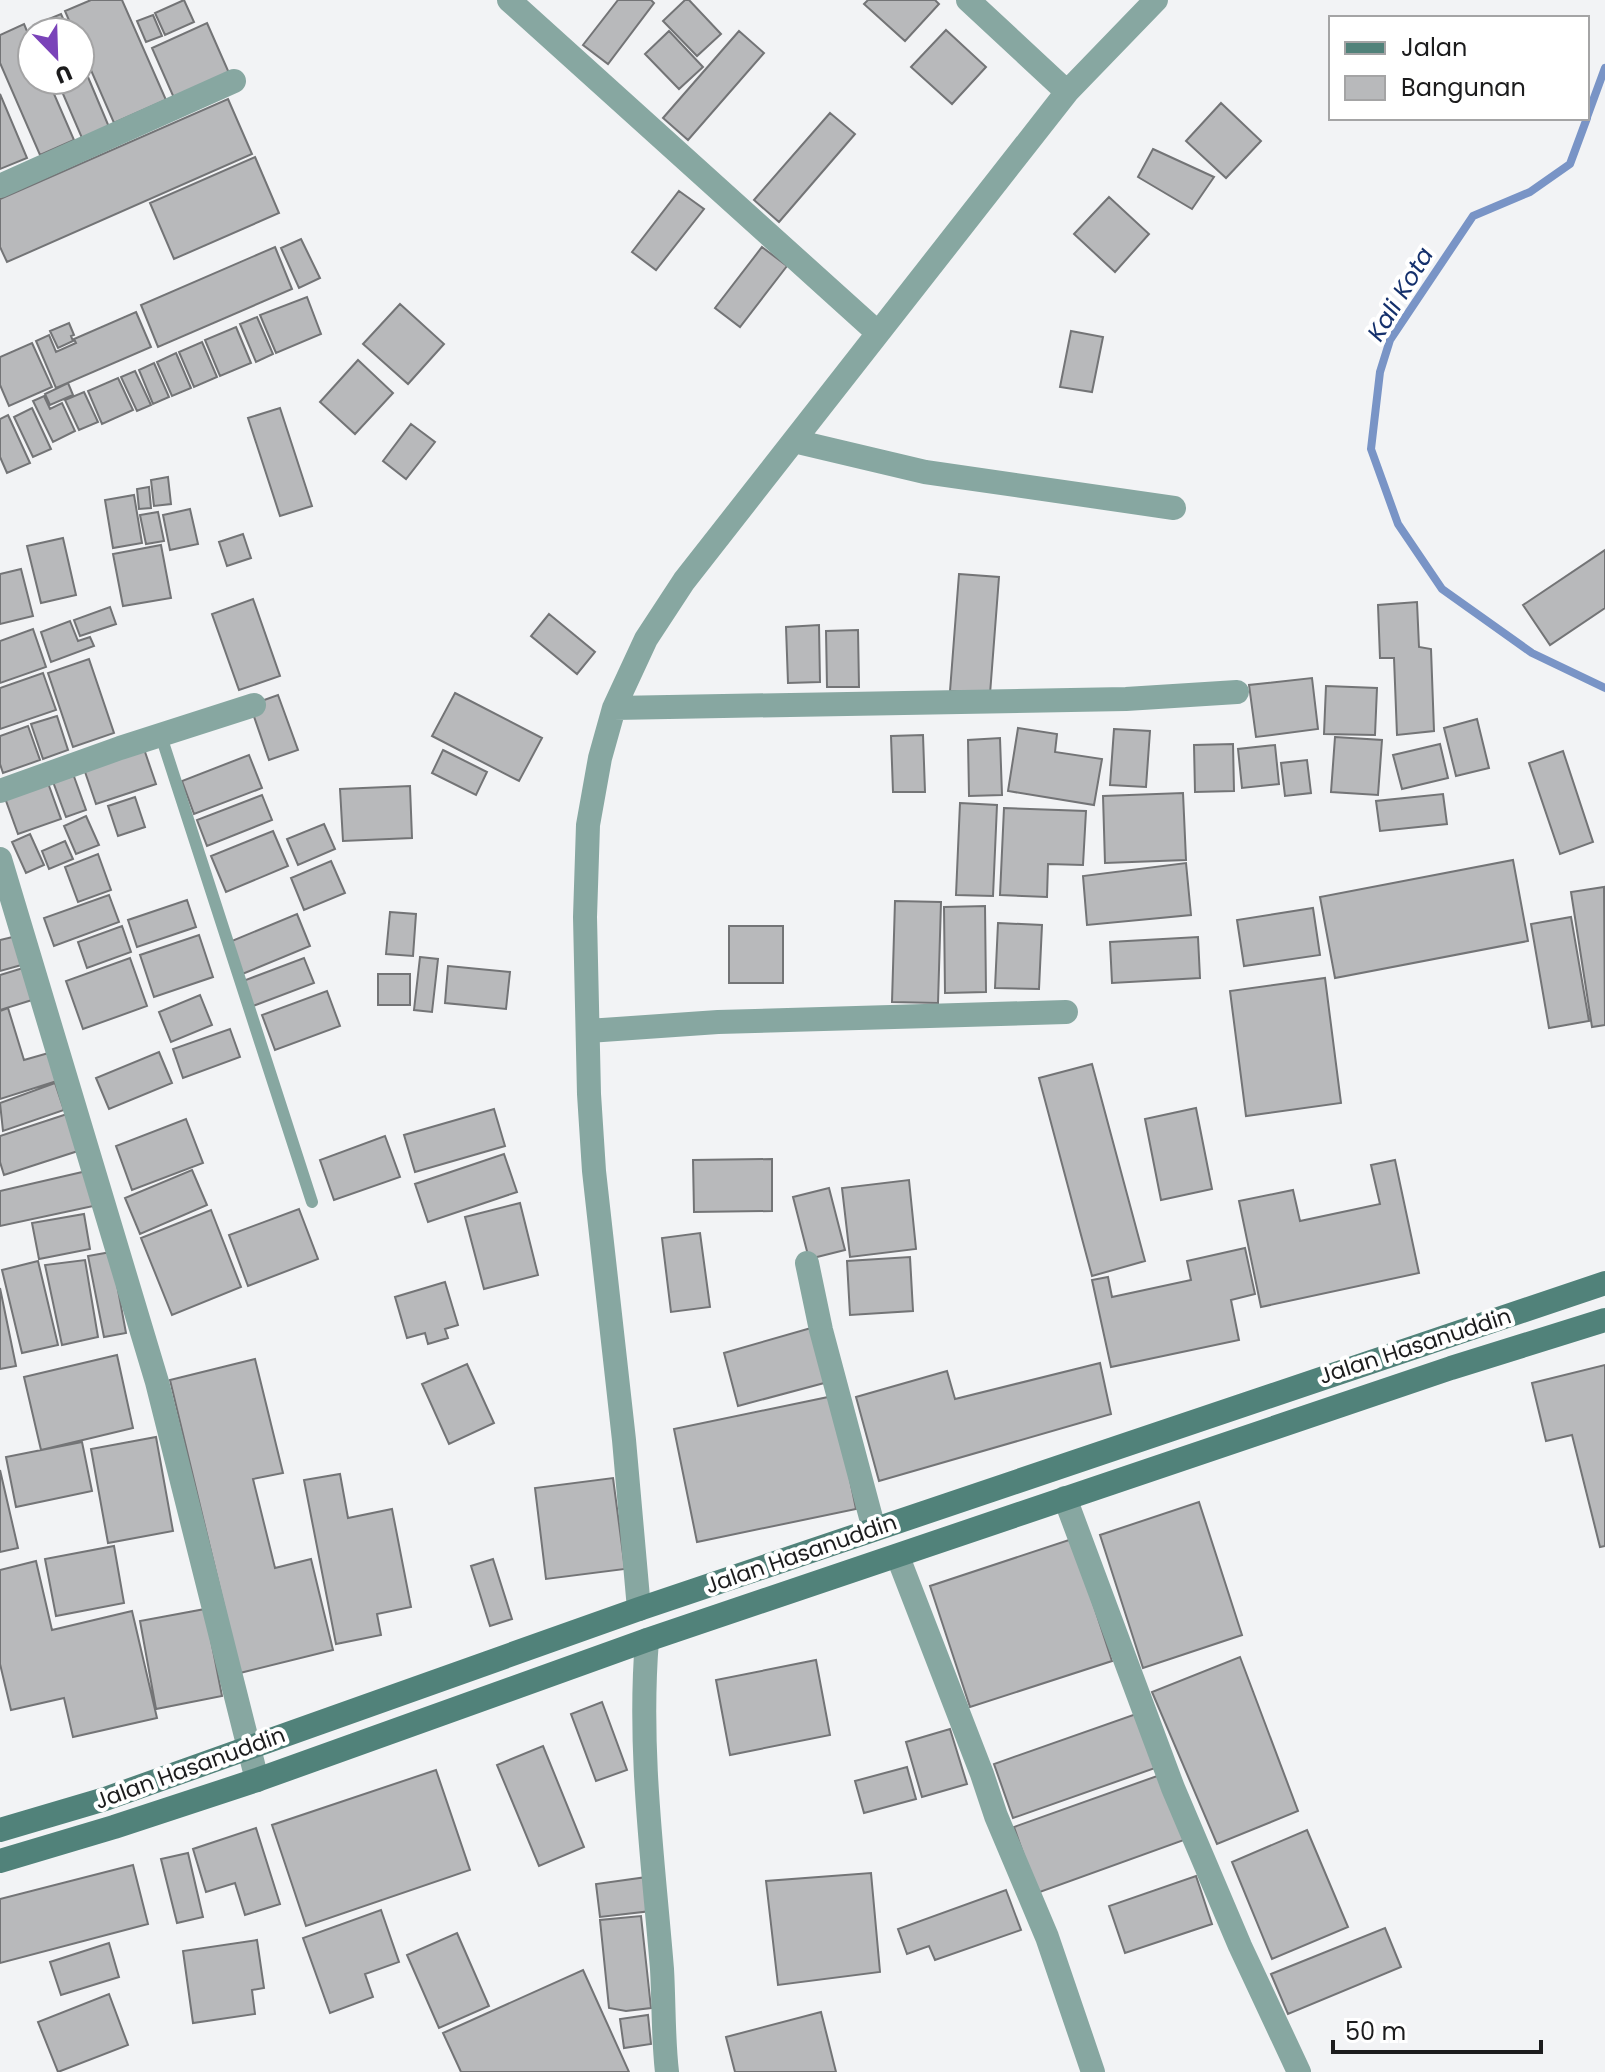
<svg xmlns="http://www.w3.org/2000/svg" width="1605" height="2072" font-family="Poppins,sans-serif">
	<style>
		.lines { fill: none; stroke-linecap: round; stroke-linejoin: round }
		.stream { stroke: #7994c6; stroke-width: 8 }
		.building { fill: #b8b9bb; stroke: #737476; stroke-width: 2 }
		.lane { stroke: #87a7a1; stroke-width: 12 }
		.street { stroke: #87a7a1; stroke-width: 24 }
		.secondary { stroke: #51827a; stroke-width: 24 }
		.labels { text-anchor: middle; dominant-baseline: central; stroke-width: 8; stroke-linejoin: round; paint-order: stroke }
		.street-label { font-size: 22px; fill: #1c1c1d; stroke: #fff }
		.water-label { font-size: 24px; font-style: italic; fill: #14306c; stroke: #fff }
	</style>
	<rect width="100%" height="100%" fill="#f2f3f5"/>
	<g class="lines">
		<path class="stream" d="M 1587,117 L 1605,68
			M 1587,118 L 1570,164 L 1530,192 L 1473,216 L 1390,340 L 1380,372 L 1371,449 L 1398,524 L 1442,589 L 1532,653 L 1605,688"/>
	</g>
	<path class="building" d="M 91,0 L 122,0 L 166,100 L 114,123 L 80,45 L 80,32 L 74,32 L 65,11 Z
		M 184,0 L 194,22 L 165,35 L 155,13 Z
		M 618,0 L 651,0 L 654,3 L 608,64 L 583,45 Z
		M 685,0 L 689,0 L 721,34 L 697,56 L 663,21 Z
		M 868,0 L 935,0 L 939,4 L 905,41 L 864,4 Z
		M 61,14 L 69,32 L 37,32 L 34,25 Z
		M 153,15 L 162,36 L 146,42 L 137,21 Z
		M 207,23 L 229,73 L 174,98 L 152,48 Z
		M 24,24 L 32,43 L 32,80 L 48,80 L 74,140 L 40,155 L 0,63 L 0,35 Z
		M 946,30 L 986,67 L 952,104 L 911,67 Z
		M 669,31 L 703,67 L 679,89 L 645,54 Z
		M 739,31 L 764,53 L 688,140 L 663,118 Z
		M 80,58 L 109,127 L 82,138 L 57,80 L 80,80 Z
		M 0,94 L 27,158 L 0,169 Z
		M 228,99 L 252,154 L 7,262 L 0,247 L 0,199 Z
		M 1221,103 L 1261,141 L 1226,178 L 1186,141 Z
		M 830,113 L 855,134 L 779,222 L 754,200 Z
		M 1153,149 L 1214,177 L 1192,209 L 1138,177 Z
		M 255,157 L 279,213 L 174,259 L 150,203 Z
		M 679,191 L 704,209 L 656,270 L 632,252 Z
		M 1109,197 L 1149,234 L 1115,272 L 1074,234 Z
		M 301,239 L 320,278 L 299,288 L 281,248 Z
		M 275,247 L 292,289 L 158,347 L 141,305 Z
		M 762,247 L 787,266 L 740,327 L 715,308 Z
		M 307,297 L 321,334 L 276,353 L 260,315 Z
		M 400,304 L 444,344 L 408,384 L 363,344 Z
		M 136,312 L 151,347 L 56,388 L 36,341 L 49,335 L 56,352 L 76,343 L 74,339 Z
		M 257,317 L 273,354 L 256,362 L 240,324 Z
		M 69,323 L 74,335 L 71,336 L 73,341 L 58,348 L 50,331 Z
		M 236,327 L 251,363 L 220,376 L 205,340 Z
		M 1071,331 L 1103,337 L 1092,392 L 1060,387 Z
		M 202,342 L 217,377 L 194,387 L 179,352 Z
		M 32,343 L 52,387 L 9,406 L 0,385 L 0,357 Z
		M 176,353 L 191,388 L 172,396 L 157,362 Z
		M 358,360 L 393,393 L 355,434 L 320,402 Z
		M 154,363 L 169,397 L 153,404 L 139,370 Z
		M 135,371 L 151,405 L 137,411 L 121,377 Z
		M 118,378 L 133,410 L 102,424 L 88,391 Z
		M 68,383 L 73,395 L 50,405 L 45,394 Z
		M 84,392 L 98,422 L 79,430 L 65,400 Z
		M 44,396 L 50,409 L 62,403 L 75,431 L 53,442 L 33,401 Z
		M 32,408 L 51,449 L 33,457 L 14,417 Z
		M 280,408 L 312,506 L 280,516 L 248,418 Z
		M 8,415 L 30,463 L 7,473 L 0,457 L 0,419 Z
		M 411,424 L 435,442 L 406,479 L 383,461 Z
		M 168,477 L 171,504 L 154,506 L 151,480 Z
		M 149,487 L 151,508 L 139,509 L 137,489 Z
		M 134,495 L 142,543 L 113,548 L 105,500 Z
		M 190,509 L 198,544 L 170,550 L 163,515 Z
		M 158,512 L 164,541 L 146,544 L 140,515 Z
		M 243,534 L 251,558 L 227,566 L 219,542 Z
		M 63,538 L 76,595 L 41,603 L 27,546 Z
		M 161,545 L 171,598 L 123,606 L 113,554 Z
		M 1605,550 L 1605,608 L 1550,645 L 1523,605 Z
		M 21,569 L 33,616 L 0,624 L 0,574 Z
		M 959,574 L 999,577 L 990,694 L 950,691 Z
		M 253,599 L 280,676 L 239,690 L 212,614 Z
		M 1417,602 L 1419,647 L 1431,649 L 1434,731 L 1397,735 L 1394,658 L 1380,658 L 1378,605 Z
		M 110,607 L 116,624 L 80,636 L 74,620 Z
		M 549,614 L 595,652 L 577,674 L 531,636 Z
		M 70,621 L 78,641 L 90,637 L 94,646 L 51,662 L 41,632 Z
		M 819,625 L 820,682 L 788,683 L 786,627 Z
		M 33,629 L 46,667 L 0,683 L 0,641 Z
		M 858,630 L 859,687 L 827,687 L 826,631 Z
		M 89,659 L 114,733 L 73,747 L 48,673 Z
		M 43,673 L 56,710 L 0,729 L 0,688 Z
		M 1312,678 L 1318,729 L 1256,737 L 1249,685 Z
		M 1326,686 L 1377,688 L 1375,735 L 1324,734 Z
		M 455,693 L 542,738 L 519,781 L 432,736 Z
		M 278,695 L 298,750 L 269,760 L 250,705 Z
		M 57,716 L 68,750 L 43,759 L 31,724 Z
		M 1477,719 L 1489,768 L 1456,776 L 1444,728 Z
		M 28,726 L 40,760 L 3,773 L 0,764 L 0,736 Z
		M 1018,728 L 1057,734 L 1055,752 L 1102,759 L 1094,805 L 1008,791 Z
		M 1114,729 L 1150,731 L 1146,787 L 1110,785 Z
		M 923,735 L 925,792 L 893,792 L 891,736 Z
		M 1335,737 L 1382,740 L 1378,795 L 1331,792 Z
		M 1000,738 L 1002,795 L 969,796 L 968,740 Z
		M 1233,744 L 1234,791 L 1195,792 L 1194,745 Z
		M 1440,744 L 1448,778 L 1402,789 L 1393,755 Z
		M 1275,745 L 1279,784 L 1242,788 L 1238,749 Z
		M 144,749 L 156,784 L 96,804 L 84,769 Z
		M 443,750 L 487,772 L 476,795 L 432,773 Z
		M 1563,751 L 1593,842 L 1560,854 L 1529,763 Z
		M 249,755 L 262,788 L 194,814 L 182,781 Z
		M 1307,760 L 1311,793 L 1285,796 L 1281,763 Z
		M 72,771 L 86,810 L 66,817 L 52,779 Z
		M 48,783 L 61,819 L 18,834 L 5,798 Z
		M 410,786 L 412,838 L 343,841 L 340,789 Z
		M 1183,793 L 1186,860 L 1105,863 L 1103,796 Z
		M 1443,794 L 1447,824 L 1380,831 L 1376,801 Z
		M 262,795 L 272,820 L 207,846 L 197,820 Z
		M 135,797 L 145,827 L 118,836 L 108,806 Z
		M 960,803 L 997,805 L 993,896 L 956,895 Z
		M 1004,808 L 1086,811 L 1083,865 L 1048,864 L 1047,897 L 1000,895 Z
		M 86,816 L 99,845 L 76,854 L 64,826 Z
		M 324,824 L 335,849 L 298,865 L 287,839 Z
		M 273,831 L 288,866 L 226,892 L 211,856 Z
		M 30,834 L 44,865 L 26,873 L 12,842 Z
		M 65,841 L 73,859 L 49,869 L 42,851 Z
		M 98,854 L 111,890 L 78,902 L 65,867 Z
		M 1513,860 L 1528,941 L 1335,978 L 1320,897 Z
		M 331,861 L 345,893 L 304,910 L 291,878 Z
		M 1186,863 L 1191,915 L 1087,925 L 1083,876 Z
		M 1604,887 L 1605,1025 L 1592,1027 L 1571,892 Z
		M 109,895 L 119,922 L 54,946 L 44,918 Z
		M 187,900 L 196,927 L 137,947 L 128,920 Z
		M 895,901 L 941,902 L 938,1003 L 892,1002 Z
		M 985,906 L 986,992 L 945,993 L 944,907 Z
		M 1313,908 L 1320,955 L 1244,966 L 1237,920 Z
		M 390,912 L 416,914 L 413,956 L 386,954 Z
		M 297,914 L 310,946 L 240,975 L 227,943 Z
		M 1571,917 L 1589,1021 L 1549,1028 L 1531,924 Z
		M 998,923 L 1042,925 L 1039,989 L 995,988 Z
		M 122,926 L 131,952 L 87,968 L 78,942 Z
		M 729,926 L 783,926 L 783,983 L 729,983 Z
		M 199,935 L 213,977 L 154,997 L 140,955 Z
		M 17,936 L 25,964 L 0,971 L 0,940 Z
		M 1198,937 L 1200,978 L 1112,983 L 1110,942 Z
		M 420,957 L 438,959 L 432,1012 L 414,1010 Z
		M 130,958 L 147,1006 L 83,1029 L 66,981 Z
		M 304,958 L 314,983 L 253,1006 L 243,981 Z
		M 448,966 L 510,972 L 506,1009 L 445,1003 Z
		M 23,968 L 32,1000 L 0,1010 L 0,975 Z
		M 378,974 L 410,974 L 410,1005 L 378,1005 Z
		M 1325,978 L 1341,1103 L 1246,1116 L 1230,991 Z
		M 327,991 L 340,1026 L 275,1050 L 262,1015 Z
		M 200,995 L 212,1025 L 171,1042 L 159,1012 Z
		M 8,1008 L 24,1060 L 52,1052 L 60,1080 L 0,1099 L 0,1011 Z
		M 230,1029 L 240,1057 L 183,1078 L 173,1049 Z
		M 159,1052 L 172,1083 L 109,1109 L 96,1078 Z
		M 1092,1064 L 1145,1261 L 1092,1276 L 1039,1078 Z
		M 55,1083 L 64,1110 L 3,1131 L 0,1103 Z
		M 1196,1108 L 1212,1189 L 1161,1200 L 1145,1119 Z
		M 494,1109 L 505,1146 L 415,1172 L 404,1135 Z
		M 70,1113 L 81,1150 L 4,1175 L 0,1162 L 0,1136 Z
		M 186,1119 L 203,1163 L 132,1190 L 116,1146 Z
		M 385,1136 L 400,1177 L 334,1200 L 320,1160 Z
		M 504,1154 L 517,1192 L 428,1222 L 415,1184 Z
		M 772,1159 L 772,1211 L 694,1212 L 693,1160 Z
		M 1395,1160 L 1419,1273 L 1261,1307 L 1239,1201 L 1293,1190 L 1300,1221 L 1380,1204 L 1371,1165 Z
		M 91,1170 L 98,1205 L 0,1226 L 0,1191 Z
		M 192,1170 L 207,1205 L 140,1234 L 125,1198 Z
		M 909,1180 L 916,1249 L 850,1257 L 842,1188 Z
		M 829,1188 L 845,1250 L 809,1259 L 793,1197 Z
		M 520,1203 L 538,1275 L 484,1289 L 465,1217 Z
		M 299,1209 L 318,1259 L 248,1286 L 229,1235 Z
		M 211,1210 L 241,1287 L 172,1315 L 141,1238 Z
		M 84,1214 L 90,1249 L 39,1259 L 32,1223 Z
		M 700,1233 L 710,1307 L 671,1312 L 662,1238 Z
		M 1245,1248 L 1255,1294 L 1231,1300 L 1239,1340 L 1111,1367 L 1092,1280 L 1108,1277 L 1112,1297 L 1191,1280 L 1187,1261 Z
		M 111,1252 L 126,1333 L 104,1337 L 88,1256 Z
		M 910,1257 L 913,1311 L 850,1315 L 847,1261 Z
		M 85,1260 L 98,1337 L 62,1345 L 45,1265 Z
		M 38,1261 L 58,1345 L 22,1353 L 2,1270 Z
		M 445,1282 L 458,1325 L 445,1329 L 448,1338 L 428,1344 L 425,1333 L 407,1338 L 395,1297 Z
		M 0,1288 L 16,1366 L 0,1369 Z
		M 811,1328 L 828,1382 L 738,1406 L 724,1353 Z
		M 117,1355 L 133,1428 L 41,1450 L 24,1377 Z
		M 255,1359 L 283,1473 L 253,1479 L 275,1568 L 311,1559 L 333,1650 L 240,1673 L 170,1380 Z
		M 1100,1363 L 1111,1414 L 879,1481 L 856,1397 L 947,1371 L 955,1399 Z
		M 467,1364 L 494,1423 L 449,1444 L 422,1384 Z
		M 1605,1365 L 1605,1546 L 1600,1547 L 1572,1435 L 1546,1441 L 1532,1383 Z
		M 833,1396 L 856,1509 L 697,1542 L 674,1429 Z
		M 156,1437 L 173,1531 L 108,1543 L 91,1449 Z
		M 82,1442 L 92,1491 L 16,1507 L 6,1457 Z
		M 0,1470 L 18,1548 L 0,1552 Z
		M 340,1474 L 348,1518 L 392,1509 L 411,1607 L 377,1614 L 381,1635 L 336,1644 L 304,1480 Z
		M 613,1478 L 625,1569 L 546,1579 L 535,1488 Z
		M 1199,1502 L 1242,1635 L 1143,1668 L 1100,1535 Z
		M 1072,1539 L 1112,1661 L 970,1707 L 930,1586 Z
		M 114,1546 L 124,1603 L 56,1616 L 45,1559 Z
		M 493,1559 L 512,1619 L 490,1626 L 471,1566 Z
		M 36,1561 L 52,1630 L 132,1611 L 157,1718 L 73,1737 L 64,1698 L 11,1710 L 0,1664 L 0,1570 Z
		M 205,1609 L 222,1696 L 156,1709 L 140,1621 Z
		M 1240,1657 L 1298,1811 L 1217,1844 L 1152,1692 Z
		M 816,1660 L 830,1735 L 730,1755 L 716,1680 Z
		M 602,1702 L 627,1770 L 596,1781 L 571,1714 Z
		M 1139,1713 L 1158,1767 L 1013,1818 L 994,1764 Z
		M 950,1729 L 967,1784 L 922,1797 L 906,1742 Z
		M 543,1746 L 584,1847 L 539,1866 L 497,1765 Z
		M 907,1767 L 916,1799 L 864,1813 L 855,1781 Z
		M 436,1770 L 470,1870 L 306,1926 L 272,1825 Z
		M 1160,1775 L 1184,1840 L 1037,1893 L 1014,1827 Z
		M 256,1828 L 280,1904 L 245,1915 L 235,1883 L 206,1892 L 193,1849 Z
		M 1307,1830 L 1348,1927 L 1272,1959 L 1232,1862 Z
		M 188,1853 L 203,1917 L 177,1923 L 161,1859 Z
		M 133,1865 L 148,1924 L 0,1963 L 0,1899 Z
		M 871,1873 L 880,1972 L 778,1985 L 766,1881 Z
		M 1196,1876 L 1212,1924 L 1125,1953 L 1109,1906 Z
		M 647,1877 L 651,1911 L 600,1917 L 596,1884 Z
		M 1006,1890 L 1021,1930 L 935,1960 L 929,1946 L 907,1954 L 898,1929 Z
		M 381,1910 L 399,1962 L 365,1974 L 373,1997 L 330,2013 L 303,1938 Z
		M 641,1916 L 651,2008 L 626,2011 L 609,2008 L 600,1920 Z
		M 1385,1928 L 1401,1967 L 1288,2014 L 1271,1974 Z
		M 457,1933 L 489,2006 L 439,2028 L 407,1955 Z
		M 257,1940 L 264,1988 L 252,1990 L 255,2014 L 193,2023 L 183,1951 Z
		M 109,1943 L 119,1977 L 61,1995 L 50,1962 Z
		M 583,1970 L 629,2072 L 461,2072 L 443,2033 Z
		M 109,1994 L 128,2045 L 58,2072 L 38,2022 Z
		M 821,2012 L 836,2072 L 735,2072 L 726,2037 Z
		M 648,2015 L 651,2044 L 624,2048 L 620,2019 Z"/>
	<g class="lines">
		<path class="lane" d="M 161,736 L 312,1202"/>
		<path class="street" d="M 509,0 L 878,333
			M 968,0 L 1067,92
			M 0,186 L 234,81
			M 794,441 L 925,472 L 1174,508
			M 614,708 L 1126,699 L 1237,692
			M 0,791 L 120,748 L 254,705
			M 0,859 L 157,1382 L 257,1780
			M 588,1031 L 718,1022 L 1066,1012
			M 807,1263 L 821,1330 L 874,1529
			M 1065,1498 L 1173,1788 L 1240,1946 L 1299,2072
			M 898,1557 L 982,1774 L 996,1816 L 1047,1937 L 1093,2072
			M 639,1609 L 624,1440 L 594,1171 L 589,1094 L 585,917 L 588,825 L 600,758 L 614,708 L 646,639 L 684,581 L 1067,92 L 1156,0
			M 647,1640 C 638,1750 653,1859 662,1969 C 664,2003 663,2038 667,2072"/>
		<path class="secondary" d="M 0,1830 L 105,1799 L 639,1609 L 1605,1283
			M 0,1861 L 114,1827 L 257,1780 L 647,1640 L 1451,1368 L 1605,1320"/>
	</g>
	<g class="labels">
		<g class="street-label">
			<text transform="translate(1415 1346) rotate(-18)">Jalan Hasanuddin</text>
			<text transform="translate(801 1554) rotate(-19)">Jalan Hasanuddin</text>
			<text transform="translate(190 1768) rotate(-20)">Jalan Hasanuddin</text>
		</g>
		<g class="water-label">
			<text transform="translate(1400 294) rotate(-59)">Kali Kota</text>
		</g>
	</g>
	<rect x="1329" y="16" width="260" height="104" fill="#ffffff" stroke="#a4a4a5" stroke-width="2"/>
	<rect x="1345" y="42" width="40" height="12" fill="#51827a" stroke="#a4a4a5" stroke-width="2"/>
	<text x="1401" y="56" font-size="24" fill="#1c1c1d">Jalan</text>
	<rect x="1345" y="76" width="40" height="24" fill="#b8b9bb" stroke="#a4a4a5" stroke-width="2"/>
	<text x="1401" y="96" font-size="24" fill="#1c1c1d">Bangunan</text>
	<g transform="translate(56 56) rotate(157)"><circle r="38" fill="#ffffff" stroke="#a4a4a5" stroke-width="2"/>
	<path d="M0-6L14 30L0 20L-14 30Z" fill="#7a43b9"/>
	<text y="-12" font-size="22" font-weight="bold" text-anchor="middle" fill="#1c1c1d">U</text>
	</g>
	<path d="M1333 2040v12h208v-12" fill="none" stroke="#1c1c1d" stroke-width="4"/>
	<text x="1345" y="2040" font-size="24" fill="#1c1c1d" stroke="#ffffff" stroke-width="6" paint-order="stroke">50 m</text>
</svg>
